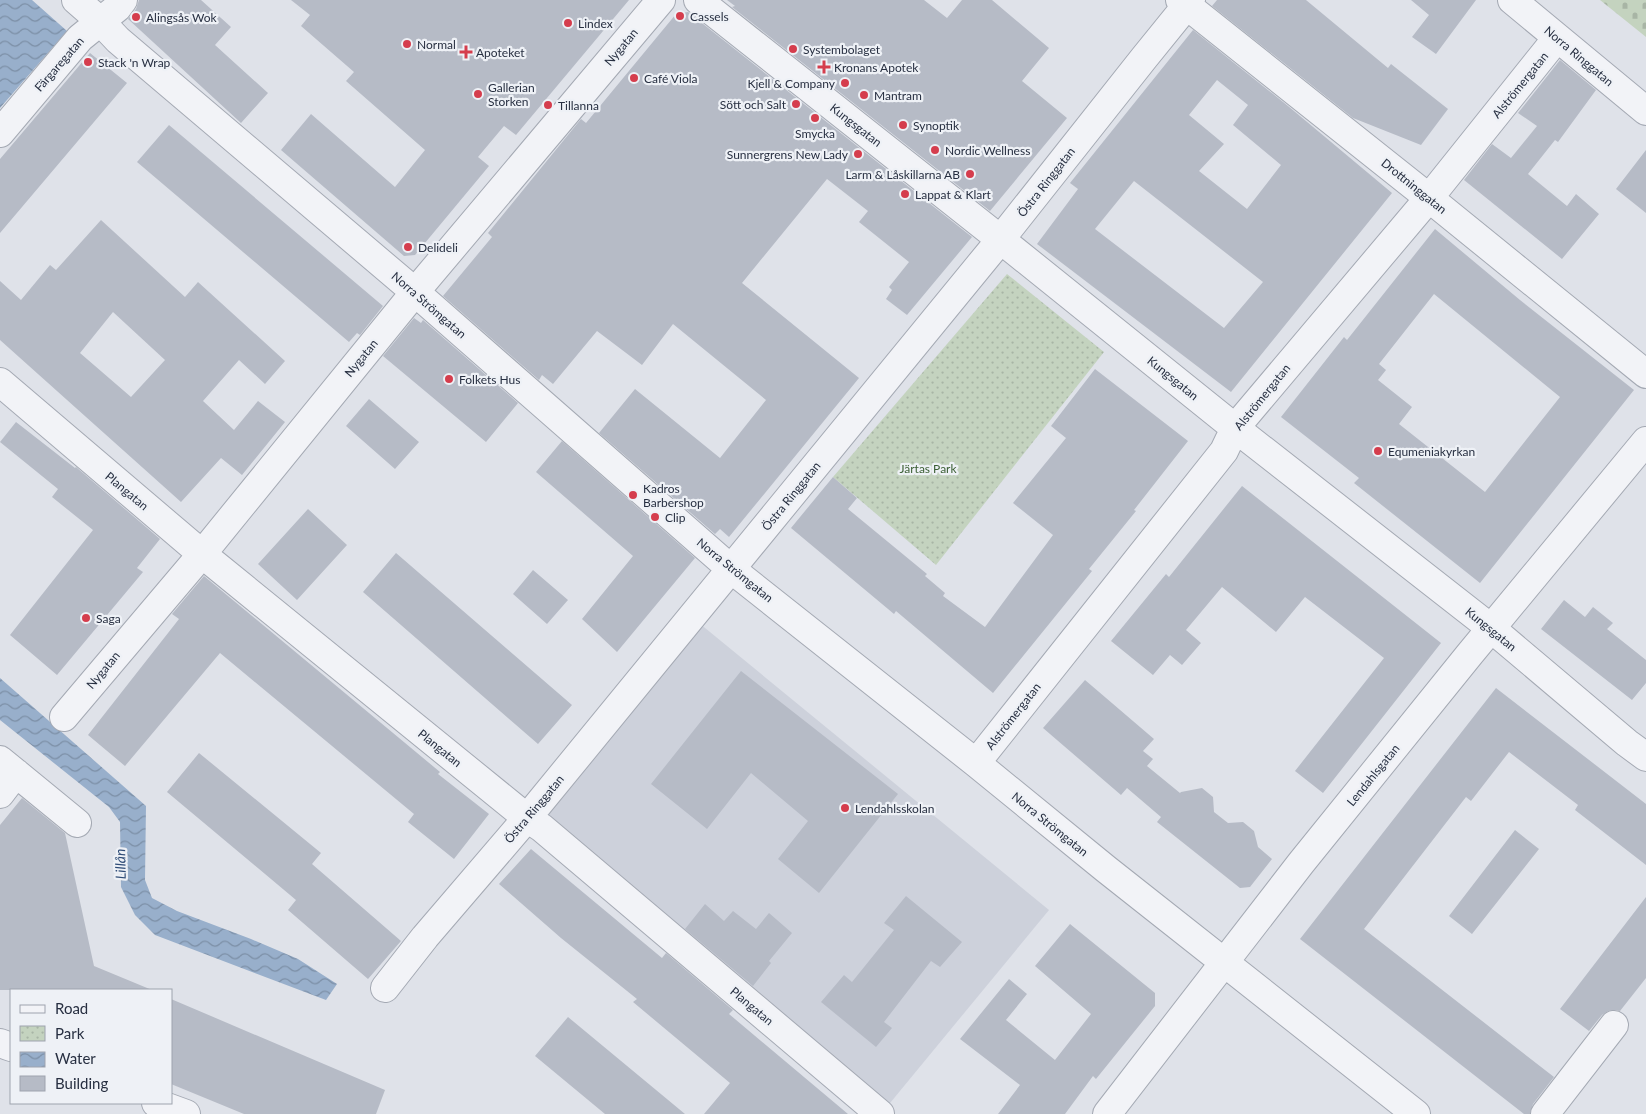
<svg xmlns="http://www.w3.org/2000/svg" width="1646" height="1114" font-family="Lato,sans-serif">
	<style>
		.built { fill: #cdd1db }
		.cemetery { fill: url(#cemetery-stones) }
		.park { fill: url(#park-dots) }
		.water { fill: url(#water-waves) }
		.building { fill: #b6bbc6; fill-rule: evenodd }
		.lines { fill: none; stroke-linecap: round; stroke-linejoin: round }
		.minor-casing { stroke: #a4a9b3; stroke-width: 30 }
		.minor { stroke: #f2f3f7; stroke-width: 28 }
		.poi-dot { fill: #d53d4d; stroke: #eef1f6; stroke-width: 2 }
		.labels { text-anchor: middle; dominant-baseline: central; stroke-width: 4.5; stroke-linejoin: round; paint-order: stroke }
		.poi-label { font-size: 12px; fill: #272f41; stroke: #eef1f6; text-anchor: start }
		.street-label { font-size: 12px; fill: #272f41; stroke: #eef1f6 }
		.park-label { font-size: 12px; fill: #3a5e33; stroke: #eef1f6 }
		.water-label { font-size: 14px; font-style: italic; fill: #2f4c77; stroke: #eef1f6 }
	</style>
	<defs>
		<pattern id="cemetery-stones" width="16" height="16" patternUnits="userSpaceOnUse" patternTransform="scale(1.25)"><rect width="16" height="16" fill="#c4d3bf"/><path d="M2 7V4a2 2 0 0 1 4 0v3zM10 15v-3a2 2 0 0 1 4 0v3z" fill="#a8b5a5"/></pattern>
		<pattern id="park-dots" width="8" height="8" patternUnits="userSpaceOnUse" patternTransform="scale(1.25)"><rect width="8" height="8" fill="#c4d3bf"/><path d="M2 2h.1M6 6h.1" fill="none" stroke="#a8b5a5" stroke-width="1.8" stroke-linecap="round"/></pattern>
		<pattern id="water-waves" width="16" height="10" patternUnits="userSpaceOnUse" patternTransform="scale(1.25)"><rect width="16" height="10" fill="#98afcb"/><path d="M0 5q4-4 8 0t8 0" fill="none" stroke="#7c8fa6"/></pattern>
	</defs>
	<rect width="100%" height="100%" fill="#dfe2e9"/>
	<path class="built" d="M 688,614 L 1049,910 L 881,1114 L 516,824 Z"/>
	<path class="cemetery" d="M 1600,0 L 1646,0 L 1646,37 Z"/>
	<path class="park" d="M 1007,274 L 1104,352 L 936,565 L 833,477 Z"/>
	<path class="water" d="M 0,0 L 32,0 L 67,31 L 0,108 Z
		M 0,678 L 146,806 L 145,880 L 152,898 L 177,911 L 251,939 L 298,959 L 337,984 L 326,1000 L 155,935 L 135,915 L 121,887 L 120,822 L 109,807 L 0,720 Z"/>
	<path class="building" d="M 139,0 L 201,0 L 231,27 L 215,45 L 268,93 L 241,123 L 128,19 L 136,9 Z
		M 291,0 L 629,0 L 516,135 L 504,126 L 478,157 L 489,166 L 415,255 L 404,256 L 281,150 L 311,114 L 395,187 L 425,150 L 346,81 L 354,72 L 301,26 L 310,15 Z
		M 727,0 L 924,0 L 947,18 L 962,0 L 992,0 L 1049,48 L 1022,81 L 1067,118 L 990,211 L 732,7 L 735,6 Z
		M 1217,0 L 1306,0 L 1388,68 L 1391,64 L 1448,109 L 1421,145 L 1353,118 L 1212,6 Z
		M 1411,0 L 1476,0 L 1436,54 L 1412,37 L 1429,15 Z
		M 688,12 L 972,237 L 907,315 L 886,299 L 892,290 L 889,287 L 909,262 L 859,222 L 868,211 L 827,179 L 742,283 L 859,378 L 729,537 L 720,529 L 715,534 L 599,433 L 635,389 L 720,458 L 766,400 L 673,324 L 642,365 L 597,331 L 553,384 L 542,375 L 539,380 L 443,296 L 492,237 L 488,233 L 581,119 L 586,123 L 676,14 Z
		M 1193,30 L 1288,106 L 1392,193 L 1231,392 L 1037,244 L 1078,189 L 1070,183 ZM 1217,80 L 1248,105 L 1233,125 L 1281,165 L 1247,209 L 1199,171 L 1224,144 L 1189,115 ZM 1134,181 L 1263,282 L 1224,328 L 1095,229 Z
		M 90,53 L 127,83 L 0,233 L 0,159 Z
		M 1560,60 L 1596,90 L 1558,142 L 1555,140 L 1528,174 L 1567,206 L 1576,194 L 1599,214 L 1562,259 L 1464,180 L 1492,144 L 1511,158 L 1537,126 L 1518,113 Z
		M 169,125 L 383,306 L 360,335 L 357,333 L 349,342 L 137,162 Z
		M 1646,150 L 1646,213 L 1616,189 Z
		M 101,220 L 185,297 L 198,282 L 285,361 L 265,384 L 239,360 L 203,401 L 234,430 L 258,401 L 285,422 L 242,475 L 221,458 L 181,502 L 0,340 L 0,281 L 21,300 L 50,265 L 56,270 ZM 113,312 L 165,360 L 131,397 L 80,353 Z
		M 1435,229 L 1520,300 L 1634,390 L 1480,583 L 1354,483 L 1359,478 L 1281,417 L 1344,337 L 1347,340 ZM 1434,294 L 1560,397 L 1485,492 L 1399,424 L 1412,407 L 1378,380 L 1386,370 L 1379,364 Z
		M 414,318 L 421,323 L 423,320 L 518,403 L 486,442 L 383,356 Z
		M 1095,369 L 1188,441 L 1134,510 L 1136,511 L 1089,569 L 1092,571 L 993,693 L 896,611 L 894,614 L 791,528 L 833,477 L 857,498 L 848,509 L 927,574 L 925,576 L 945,593 L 943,596 L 985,627 L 1053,535 L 1013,503 L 1066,438 L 1051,426 Z
		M 369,399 L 419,442 L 395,469 L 346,426 Z
		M 16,422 L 75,468 L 76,467 L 160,539 L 137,568 L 143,572 L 57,675 L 10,635 L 93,530 L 52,497 L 58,489 L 0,442 Z
		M 562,441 L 695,558 L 617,652 L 582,619 L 633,556 L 536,472 Z
		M 1242,486 L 1441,643 L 1323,793 L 1295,771 L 1384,658 L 1305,597 L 1276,632 L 1222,587 L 1186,630 L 1201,643 L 1182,665 L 1170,655 L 1153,675 L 1111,641 L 1166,574 L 1169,577 Z
		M 308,509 L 347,545 L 297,600 L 258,564 Z
		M 396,553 L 572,705 L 538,744 L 363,592 Z
		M 533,570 L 568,600 L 547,624 L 513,594 Z
		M 204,576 L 440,772 L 438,774 L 489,814 L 454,859 L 408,822 L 414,814 L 220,653 L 125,766 L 88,735 L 179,619 L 172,614 Z
		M 1564,600 L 1585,617 L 1593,607 L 1613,623 L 1607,629 L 1646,660 L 1646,683 L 1632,700 L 1541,629 Z
		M 741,671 L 898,794 L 819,893 L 778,859 L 808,821 L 751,773 L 707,829 L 651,784 Z
		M 1085,680 L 1154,739 L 1143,751 L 1153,759 L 1147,766 L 1180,793 L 1181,792 L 1202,788 L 1213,797 L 1214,812 L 1228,823 L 1243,822 L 1254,831 L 1258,847 L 1272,859 L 1250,887 L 1240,888 L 1157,822 L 1161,817 L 1127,788 L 1121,795 L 1043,728 Z
		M 1496,688 L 1646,804 L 1646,865 L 1575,810 L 1578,805 L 1509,752 L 1471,801 L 1466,797 L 1364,929 L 1554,1077 L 1533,1104 L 1530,1114 L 1524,1114 L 1300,939 Z
		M 199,753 L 321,853 L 312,864 L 401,941 L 368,979 L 288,910 L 296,900 L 167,792 Z
		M 22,798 L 65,833 L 94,966 L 152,990 L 0,990 L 0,825 Z
		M 1515,830 L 1539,849 L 1472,934 L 1449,916 Z
		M 531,849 L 662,958 L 666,953 L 733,1010 L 729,1014 L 848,1114 L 704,1114 L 730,1083 L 633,1002 L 637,999 L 561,938 L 499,884 Z
		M 906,896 L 962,942 L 940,967 L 931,961 L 884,1022 L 892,1028 L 876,1047 L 821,1002 L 844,975 L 852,982 L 894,930 L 884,923 Z
		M 1646,897 L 1646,978 L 1620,1011 L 1616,1010 L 1608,1011 L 1602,1015 L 1589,1031 L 1560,1009 Z
		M 705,904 L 724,921 L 733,911 L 756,929 L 769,913 L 792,933 L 769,961 L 771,963 L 753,986 L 685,929 Z
		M 1070,924 L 1155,993 L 1155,1006 L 1096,1079 L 1093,1076 L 1065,1114 L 998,1114 L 1020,1085 L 960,1039 L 1009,979 L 1027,994 L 1006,1020 L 1055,1060 L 1091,1014 L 1035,966 Z
		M 171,999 L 385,1090 L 376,1114 L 244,1114 L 171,1084 Z
		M 568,1017 L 685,1114 L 605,1114 L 535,1056 Z"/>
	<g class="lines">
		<defs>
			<path id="minor" d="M 76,0 L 100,21 L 118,40 L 415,292 L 731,569 L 976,763 L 1106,869 L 1416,1114
				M 698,0 L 1000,239 L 1235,428 L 1492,629 L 1627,743 L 1646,757
				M 1180,0 L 1429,198 L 1646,374
				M 1512,0 L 1646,111
				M 0,133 L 80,38 L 117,8 L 123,0
				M 0,382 L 202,554 L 527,818 L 542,828 L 880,1114
				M 64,717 L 202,554 L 415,292 L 661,0
				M 0,760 L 77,823
				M 976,763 L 1224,451 L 1235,428 L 1429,198 L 1557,38
				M 0,794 L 16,773
				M 385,988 L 425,937 L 527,818 L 992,250 L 1144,58 L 1191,0
				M 0,1043 L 11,1047
				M 156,1103 L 186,1114
				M 1107,1114 L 1301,863 L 1469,655 L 1646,441
				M 1545,1114 L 1614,1025"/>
		</defs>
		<use href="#minor" class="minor-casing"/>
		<use href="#minor" class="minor"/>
	</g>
	<g class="poi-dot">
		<circle cx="680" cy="16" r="5"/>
		<circle cx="136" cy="17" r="5"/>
		<circle cx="568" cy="23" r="5"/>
		<circle cx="407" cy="44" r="5"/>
		<circle cx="793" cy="49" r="5"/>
		<path d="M463.5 44.5h5v5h5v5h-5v5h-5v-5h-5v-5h5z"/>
		<circle cx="88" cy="62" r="5"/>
		<path d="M821.5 59.5h5v5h5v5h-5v5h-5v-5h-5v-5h5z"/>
		<circle cx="634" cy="78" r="5"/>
		<circle cx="845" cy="83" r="5"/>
		<circle cx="478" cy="94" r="5"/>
		<circle cx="864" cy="95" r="5"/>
		<circle cx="796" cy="104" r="5"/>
		<circle cx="548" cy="105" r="5"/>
		<circle cx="815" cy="118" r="5"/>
		<circle cx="903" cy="125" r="5"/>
		<circle cx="935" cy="150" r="5"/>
		<circle cx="858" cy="154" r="5"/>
		<circle cx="970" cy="174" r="5"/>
		<circle cx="905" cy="194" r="5"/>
		<circle cx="408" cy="247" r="5"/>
		<circle cx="449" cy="379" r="5"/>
		<circle cx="1378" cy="451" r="5"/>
		<circle cx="633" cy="495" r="5"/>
		<circle cx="655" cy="517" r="5"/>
		<circle cx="86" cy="618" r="5"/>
		<circle cx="845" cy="808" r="5"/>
	</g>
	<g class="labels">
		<g class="poi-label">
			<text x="690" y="16">Cassels</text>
			<text x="146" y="17">Alingsås Wok</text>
			<text x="578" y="23">Lindex</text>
			<text x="417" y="44">Normal</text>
			<text x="803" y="49">Systembolaget</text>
			<text x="476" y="52">Apoteket</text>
			<text x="98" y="62">Stack 'n Wrap</text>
			<text x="834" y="67">Kronans Apotek</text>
			<text x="644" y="78">Café Viola</text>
			<text x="835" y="83" text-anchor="end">Kjell &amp; Company</text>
			<text x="488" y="87">Gallerian<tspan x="488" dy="14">Storken</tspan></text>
			<text x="874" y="95">Mantram</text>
			<text x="786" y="104" text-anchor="end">Sött och Salt</text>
			<text x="558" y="105">Tillanna</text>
			<text x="913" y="125">Synoptik</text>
			<text x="815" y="133" text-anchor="middle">Smycka</text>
			<text x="945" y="150">Nordic Wellness</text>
			<text x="848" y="154" text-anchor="end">Sunnergrens New Lady</text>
			<text x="960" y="174" text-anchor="end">Larm &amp; Låskillarna AB</text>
			<text x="915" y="194">Lappat &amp; Klart</text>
			<text x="418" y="247">Delideli</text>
			<text x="459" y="379">Folkets Hus</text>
			<text x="1388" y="451">Equmeniakyrkan</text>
			<text x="643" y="488">Kadros<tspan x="643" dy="14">Barbershop</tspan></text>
			<text x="665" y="517">Clip</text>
			<text x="96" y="618">Saga</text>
			<text x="855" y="808">Lendahlsskolan</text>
		</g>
		<g class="street-label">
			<text transform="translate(621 47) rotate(-50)">Nygatan</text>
			<text transform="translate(1579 56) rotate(40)">Norra Ringgatan</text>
			<text transform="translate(59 64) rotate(-49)">Färgaregatan</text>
			<text transform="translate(1520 85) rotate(-51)">Alströmergatan</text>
			<text transform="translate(856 125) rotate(38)">Kungsgatan</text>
			<text transform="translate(1046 182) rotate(-52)">Östra Ringgatan</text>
			<text transform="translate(1414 186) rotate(39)">Drottninggatan</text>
			<text transform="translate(429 305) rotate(41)">Norra Strömgatan</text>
			<text transform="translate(361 358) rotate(-51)">Nygatan</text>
			<text transform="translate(1173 378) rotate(39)">Kungsgatan</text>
			<text transform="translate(1262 397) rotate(-51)">Alströmergatan</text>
			<text transform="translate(127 491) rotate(40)">Plangatan</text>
			<text transform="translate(791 496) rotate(-51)">Östra Ringgatan</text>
			<text transform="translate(735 570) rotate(39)">Norra Strömgatan</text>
			<text transform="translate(1491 629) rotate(39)">Kungsgatan</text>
			<text transform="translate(103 670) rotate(-50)">Nygatan</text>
			<text transform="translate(1013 716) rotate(-52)">Alströmergatan</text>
			<text transform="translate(440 748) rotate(39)">Plangatan</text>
			<text transform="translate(1373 775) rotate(-51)">Lendahlsgatan</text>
			<text transform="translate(534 809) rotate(-50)">Östra Ringgatan</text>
			<text transform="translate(1050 824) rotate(39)">Norra Strömgatan</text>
			<text transform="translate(752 1006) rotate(40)">Plangatan</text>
		</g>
		<g class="park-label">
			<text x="928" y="468">Järtas Park</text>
		</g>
		<g class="water-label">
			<text transform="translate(120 864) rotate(-91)">Lillån</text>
		</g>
	</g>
	<rect x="10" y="989" width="162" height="115" fill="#eef1f6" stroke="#9ea3ae"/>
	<rect x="20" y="1005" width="25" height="8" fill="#f2f3f7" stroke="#9ea3ae"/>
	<text x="55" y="1014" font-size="15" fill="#272f41">Road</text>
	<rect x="20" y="1026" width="25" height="15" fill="url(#park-dots)" stroke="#9ea3ae"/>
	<text x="55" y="1039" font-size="15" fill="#272f41">Park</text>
	<rect x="20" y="1052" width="25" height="15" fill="url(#water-waves)" stroke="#9ea3ae"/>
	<text x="55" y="1064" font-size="15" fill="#272f41">Water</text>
	<rect x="20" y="1076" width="25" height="15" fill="#b6bbc6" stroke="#9ea3ae"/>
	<text x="55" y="1089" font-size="15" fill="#272f41">Building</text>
</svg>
